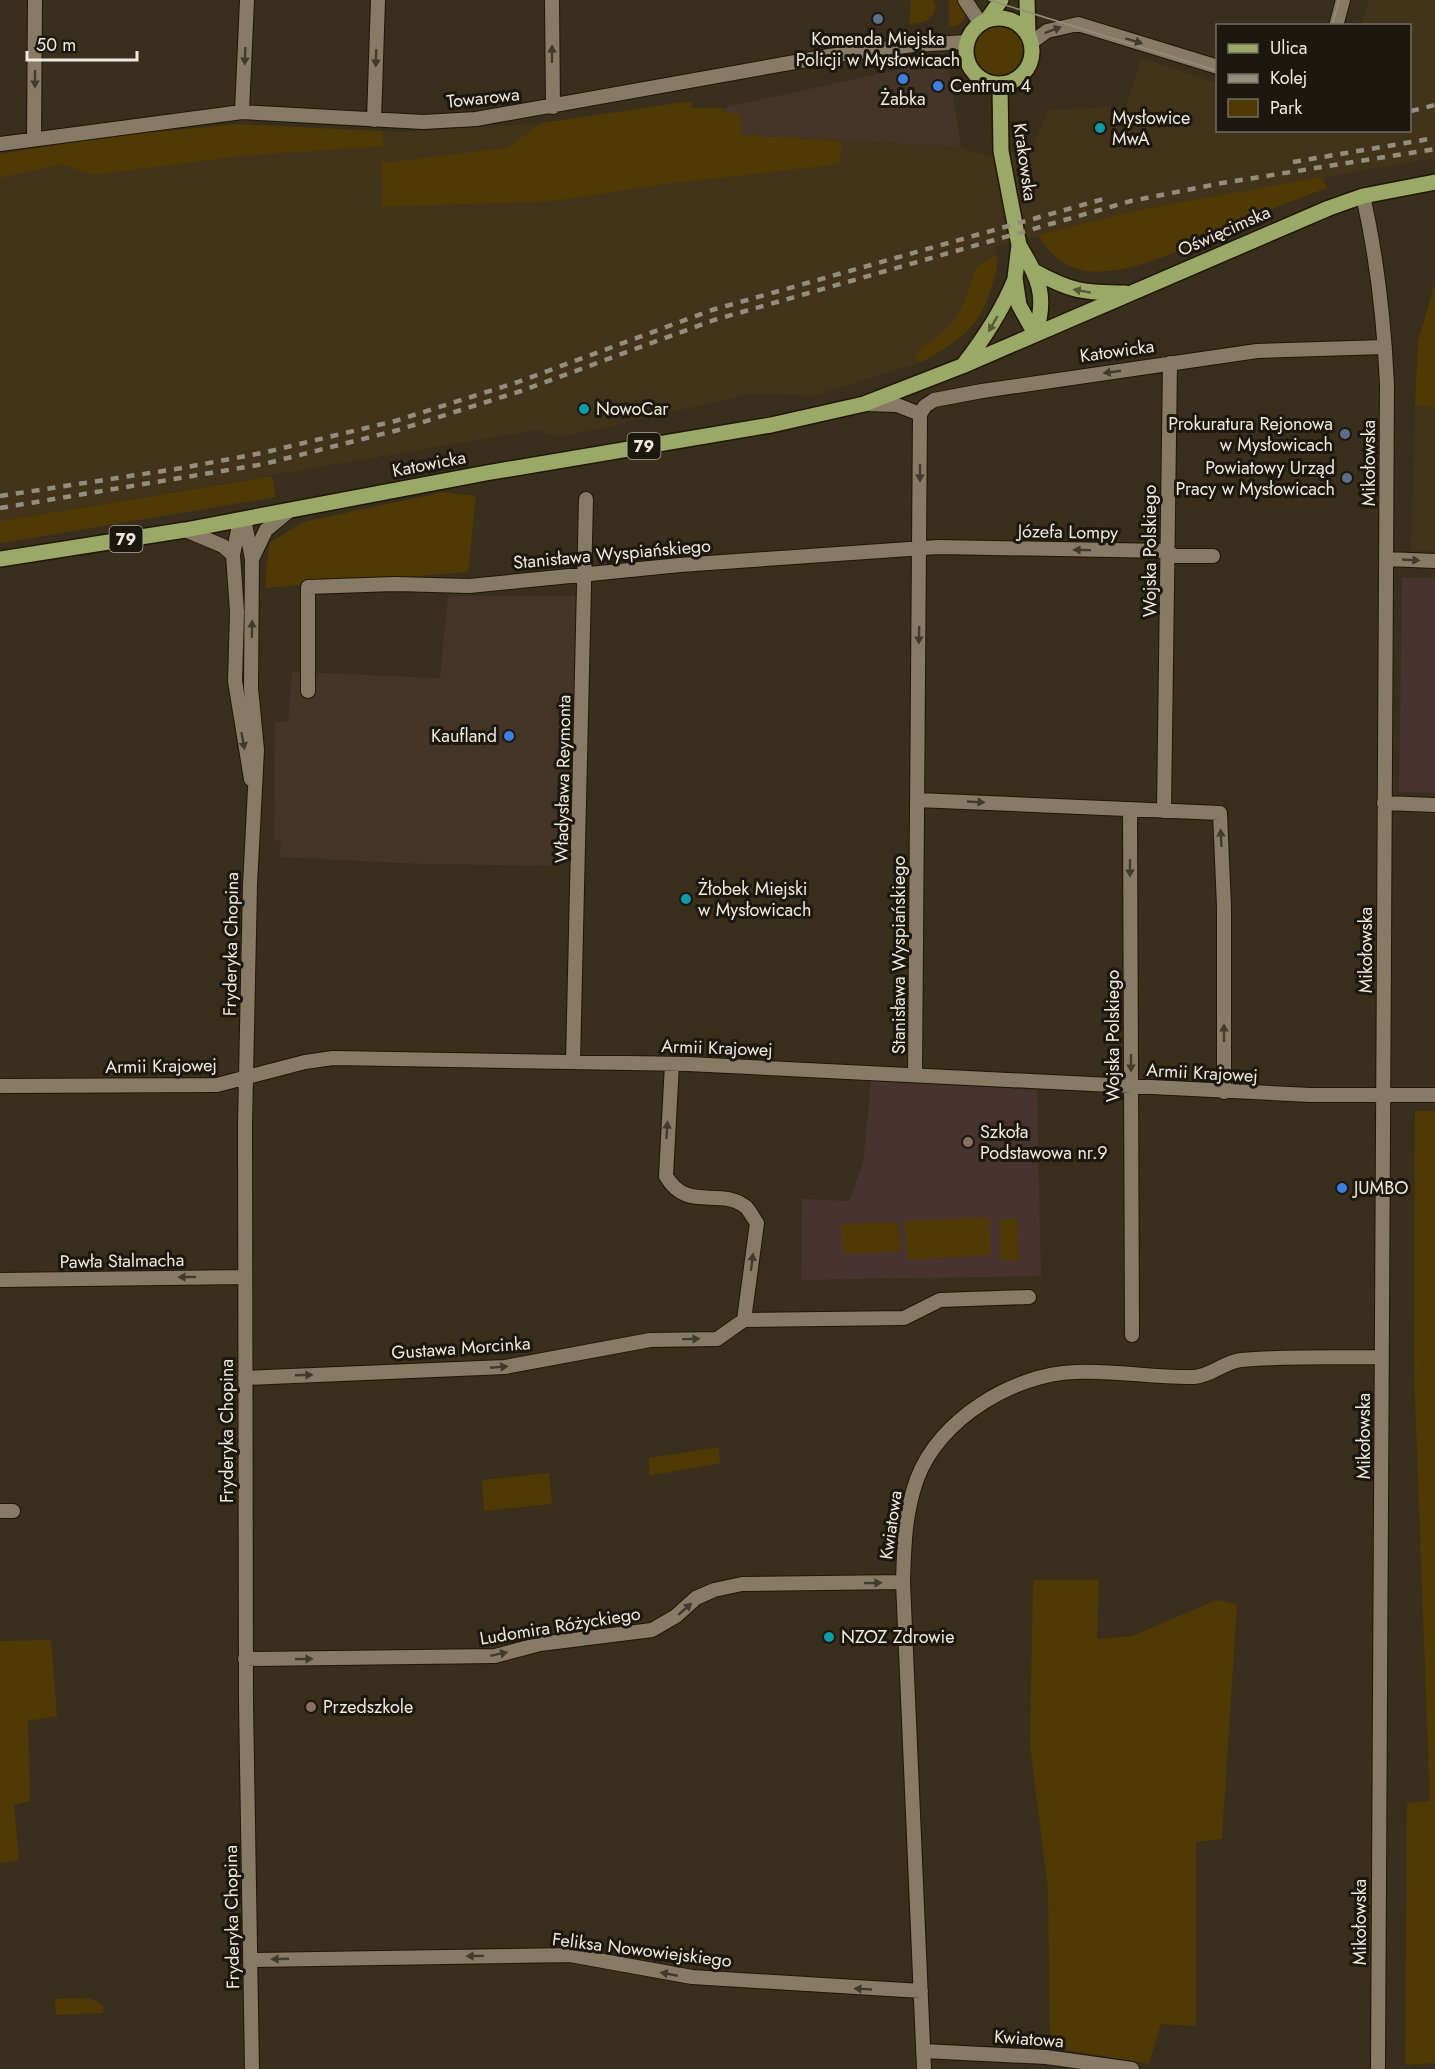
<svg xmlns="http://www.w3.org/2000/svg" width="1435" height="2069" font-family="Jost,sans-serif">
	<style>
		.commercial { fill: #443528 }
		.built { fill: #41341a }
		.education { fill: #47332f }
		.green { fill: #4f3a05 }
		.lines { fill: none; stroke-linecap: round; stroke-linejoin: round }
		.minor-casing { stroke: #201705; stroke-width: 16 }
		.major-casing { stroke: #201705; stroke-width: 18 }
		.minor { stroke: #877b66; stroke-width: 14 }
		.major { stroke: #9aa968; stroke-width: 15 }
		.tram { stroke: #958d7d; stroke-width: 1.5 }
		.rail { stroke: #958d7d; stroke-width: 4.5; stroke-dasharray: 8 8; stroke-linecap: butt }
		.oneway { fill: #413b2d }
		.oneway2 { fill: #555937 }
		.service-dot { fill: #5c6f8a; stroke: #1c180f; stroke-width: 2 }
		.shop-dot { fill: #3f7fe0; stroke: #1c180f; stroke-width: 2 }
		.culture-dot { fill: #0f9aa8; stroke: #1c180f; stroke-width: 2 }
		.education-dot { fill: #8d6e63; stroke: #1c180f; stroke-width: 2 }
		.labels { text-anchor: middle; dominant-baseline: central; stroke-width: 6; stroke-linejoin: round; paint-order: stroke }
		.shield { fill: #1c180f; stroke: #b0aa9f; stroke-width: 1.5 }
		.shield-label { font-size: 16px; font-weight: bold; fill: #f0e9dd }
		.poi-label { font-size: 18px; fill: #f0e9dd; stroke: #1c180f; text-anchor: start }
		.street-label { font-size: 18px; fill: #f0e9dd; stroke: #1c180f }
	</style>
	<rect width="100%" height="100%" fill="#392f1c"/>
	<path class="commercial" d="M 947,59 L 961,147 L 741,135 L 722,108 Z
		M 448,596 L 576,596 L 572,857 L 557,866 L 423,864 L 279,857 L 281,841 L 274,839 L 275,722 L 288,722 L 292,672 L 440,678 Z"/>
	<path class="built" d="M 1369,0 L 1435,0 L 1435,158 L 1144,209 L 995,247 L 998,263 L 959,335 L 925,361 L 813,396 L 754,393 L 562,437 L 536,430 L 0,521 L 0,154 L 100,138 L 235,124 L 403,132 L 542,123 L 691,101 L 692,108 L 722,108 L 724,112 L 741,114 L 741,135 L 961,147 L 986,156 L 1031,149 L 1049,110 L 1126,106 L 1142,58 L 1217,83 L 1218,130 L 1410,130 L 1410,26 L 1361,25 Z
		M 1415,405 L 1435,407 L 1435,551 L 1411,551 Z"/>
	<path class="education" d="M 1402,578 L 1435,578 L 1435,793 L 1399,792 Z
		M 871,1080 L 1037,1090 L 1041,1276 L 801,1280 L 802,1199 L 849,1201 L 863,1163 Z"/>
	<path class="green" d="M 911,0 L 933,0 L 936,6 C 933,21 924,23 909,24 Z
		M 949,0 L 958,0 L 966,13 C 964,23 958,26 949,27 Z
		M 1004,25 C 1035,28 1022,61 1011,77 C 980,85 963,53 982,30 Z
		M 691,101 L 692,108 L 722,108 L 724,112 L 741,114 L 741,135 L 842,141 L 840,164 L 665,184 L 552,201 L 383,207 L 382,163 L 507,148 L 542,123 Z
		M 235,124 L 382,131 L 384,146 L 241,156 L 93,175 L 61,164 L 0,178 L 0,154 L 100,138 Z
		M 1322,177 L 1327,188 C 1309,195 1290,201 1272,209 C 1224,229 1138,278 1087,271 C 1064,268 1049,254 1038,235 L 1144,209 Z
		M 996,255 C 999,266 995,275 992,286 C 980,329 955,345 918,363 L 915,353 C 956,326 962,314 976,267 Z
		M 1435,282 L 1435,407 L 1415,405 L 1418,342 Z
		M 272,476 L 276,497 L 0,543 L 0,521 Z
		M 444,492 L 476,496 L 468,572 L 265,588 L 269,543 L 303,522 Z
		M 1415,1111 L 1435,1111 L 1435,2063 L 1405,2065 L 1407,1803 L 1430,1801 L 1414,1371 Z
		M 989,1217 L 991,1255 L 907,1260 L 905,1221 Z
		M 999,1219 L 1017,1219 L 1019,1260 L 1001,1261 Z
		M 899,1222 L 900,1252 L 843,1254 L 841,1224 Z
		M 719,1447 L 720,1463 L 649,1476 L 649,1458 Z
		M 549,1473 L 552,1504 L 484,1511 L 482,1480 Z
		M 1033,1580 L 1099,1580 L 1097,1639 L 1132,1636 L 1217,1600 L 1237,1604 L 1222,1839 L 1196,1842 L 1196,2026 L 1161,2024 L 1149,2064 L 1050,2047 L 1048,1890 L 1030,1746 Z
		M 51,1640 L 57,1716 L 28,1721 L 30,1801 L 14,1805 L 19,1860 L 0,1863 L 0,1641 Z
		M 89,1998 L 103,2005 L 103,2013 L 56,2015 L 55,1999 Z"/>
	<g class="lines">
		<defs>
			<path id="minor" d="M 552,0 L 553,107
				M 965,0 L 981,24
				M 1336,26 L 1343,0
				M 1031,43 L 1047,31 L 1078,24 L 1218,67
				M 242,112 L 247,0
				M 374,120 L 378,0
				M 34,139 L 35,0
				M 0,144 L 242,112 L 423,122 L 476,119 L 829,56 L 913,45 L 967,42
				M 1363,196 C 1377,257 1384,322 1387,384 L 1378,2069
				M 866,404 L 897,405 L 920,414
				M 920,414 L 925,406 L 934,400 L 982,391 L 1257,351 L 1385,347
				M 244,519 L 252,559 L 251,688 L 257,750 L 250,885 L 245,1124 L 246,1702 L 252,2069
				M 240,520 L 233,555 L 237,612 L 235,681 L 251,779
				M 185,530 L 223,546 L 233,555
				M 252,559 L 266,530 L 290,510
				M 1386,559 L 1435,561
				M 308,691 L 308,587 L 395,584 L 469,586 L 680,565 L 938,547 L 1167,551 L 1174,556 L 1213,556
				M 917,800 L 1220,813 L 1224,907 L 1224,1092
				M 1384,803 L 1435,805
				M 1130,809 L 1132,1335
				M 1164,811 L 1170,363
				M 573,1061 L 586,499
				M 915,1074 L 920,414
				M 0,1086 L 217,1085 L 305,1062 L 333,1058 L 688,1064 L 1310,1095 L 1435,1095
				M 0,1280 L 245,1277
				M 744,1320 L 904,1318 L 940,1300 L 1029,1297
				M 245,1378 L 505,1367 L 650,1340 L 717,1339 L 744,1320 L 757,1223 C 753,1218 750,1211 746,1207 C 720,1186 687,1213 666,1176 L 672,1064
				M 0,1511 L 13,1511
				M 245,1659 L 495,1656 L 540,1644 L 652,1630 L 676,1616 L 696,1598 L 714,1590 L 742,1584 L 903,1582
				M 250,1960 L 570,1955 L 692,1977 L 921,1991
				M 923,2051 L 1046,2057 L 1132,2069
				M 924,2069 L 903,1582 C 904,1547 905,1512 917,1479 C 939,1419 1014,1374 1075,1372 C 1115,1370 1154,1378 1194,1377 C 1211,1376 1224,1362 1241,1360 C 1287,1356 1335,1358 1382,1357"/>
			<path id="major" d="M 1027,0 L 1028,34
				M966 51a33 33 0 1 1 66 0a33 33 0 1 1-66 0Z
				M 987,20 L 1001,0
				M 1000,84 L 1001,151 L 1019,245 L 1015,278 L 1019,305 L 1035,334
				M 1019,245 C 1038,277 1048,296 1035,334
				M 1034,271 C 1070,291 1083,293 1125,293
				M 964,364 C 985,337 1002,311 1015,279
				M 0,559 L 185,530 L 486,473 L 771,425 L 864,404 L 962,366 L 1329,208 L 1363,196 L 1435,182"/>
		</defs>
		<use href="#minor" class="minor-casing"/>
		<use href="#major" class="major-casing"/>
		<use href="#minor" class="minor"/>
		<use href="#major" class="major"/>
		<path class="tram" d="M 989,0 L 1218,71
			M 1332,26 L 1339,0"/>
		<path class="rail" d="M 1411,111 L 1435,105
			M 1293,162 L 1435,138
			M 0,496 L 182,468 L 262,453 L 395,421 L 518,382 L 712,310 L 1107,198
			M 0,508 L 264,464 L 398,430 L 521,391 L 714,320 L 1131,201 L 1222,183 L 1435,149"/>
	</g>
	<defs><path id="oneway-solid" d="M-6-.8H1V-3.2L6.5 0L1 3.2V.8H-6Z" transform="scale(1.5)"/></defs>
	<g class="oneway">
		<use href="#oneway-solid" transform="translate(1053 30) rotate(-21)"/>
		<use href="#oneway-solid" transform="translate(1134 41) rotate(17)"/>
		<use href="#oneway-solid" transform="translate(552 54) rotate(-90)"/>
		<use href="#oneway-solid" transform="translate(245 56) rotate(92)"/>
		<use href="#oneway-solid" transform="translate(376 58) rotate(92)"/>
		<use href="#oneway-solid" transform="translate(35 79) rotate(90)"/>
		<use href="#oneway-solid" transform="translate(1112 372) rotate(172)"/>
		<use href="#oneway-solid" transform="translate(920 473) rotate(90)"/>
		<use href="#oneway-solid" transform="translate(1082 550) rotate(-179)"/>
		<use href="#oneway-solid" transform="translate(1411 560) rotate(3)"/>
		<use href="#oneway-solid" transform="translate(252 629) rotate(-89)"/>
		<use href="#oneway-solid" transform="translate(919 635) rotate(91)"/>
		<use href="#oneway-solid" transform="translate(243 741) rotate(80)"/>
		<use href="#oneway-solid" transform="translate(976 802) rotate(3)"/>
		<use href="#oneway-solid" transform="translate(1221 838) rotate(-93)"/>
		<use href="#oneway-solid" transform="translate(1130 868) rotate(90)"/>
		<use href="#oneway-solid" transform="translate(1224 1033) rotate(-90)"/>
		<use href="#oneway-solid" transform="translate(1131 1063) rotate(90)"/>
		<use href="#oneway-solid" transform="translate(667 1130) rotate(-86)"/>
		<use href="#oneway-solid" transform="translate(752 1262) rotate(-83)"/>
		<use href="#oneway-solid" transform="translate(187 1277) rotate(179)"/>
		<use href="#oneway-solid" transform="translate(691 1339) rotate(-1)"/>
		<use href="#oneway-solid" transform="translate(499 1367) rotate(-5)"/>
		<use href="#oneway-solid" transform="translate(304 1375) rotate(-2)"/>
		<use href="#oneway-solid" transform="translate(873 1583) rotate(-1)"/>
		<use href="#oneway-solid" transform="translate(685 1609) rotate(-41)"/>
		<use href="#oneway-solid" transform="translate(499 1654) rotate(-12)"/>
		<use href="#oneway-solid" transform="translate(304 1659) rotate(-1)"/>
		<use href="#oneway-solid" transform="translate(475 1956) rotate(179)"/>
		<use href="#oneway-solid" transform="translate(280 1959) rotate(178)"/>
		<use href="#oneway-solid" transform="translate(669 1974) rotate(-169)"/>
		<use href="#oneway-solid" transform="translate(863 1989) rotate(-177)"/>
	</g>
	<g class="oneway2">
		<use href="#oneway-solid" transform="translate(1082 291) rotate(-170)"/>
		<use href="#oneway-solid" transform="translate(993 324) rotate(120)"/>
	</g>
	<g class="service-dot">
		<circle cx="878" cy="19" r="6"/>
		<circle cx="1345" cy="434" r="6"/>
		<circle cx="1347" cy="478" r="6"/>
	</g>
	<g class="shop-dot">
		<circle cx="903" cy="79" r="6"/>
		<circle cx="938" cy="86" r="6"/>
		<circle cx="509" cy="736" r="6"/>
		<circle cx="1342" cy="1188" r="6"/>
	</g>
	<g class="culture-dot">
		<circle cx="1100" cy="128" r="6"/>
		<circle cx="584" cy="409" r="6"/>
		<circle cx="686" cy="899" r="6"/>
		<circle cx="829" cy="1637" r="6"/>
	</g>
	<g class="education-dot">
		<circle cx="968" cy="1142" r="6"/>
		<circle cx="311" cy="1707" r="6"/>
	</g>
	<g class="labels">
		<g class="shield">
			<rect x="627.5" y="433" width="33" height="26" rx="4.5"/>
			<rect x="109.5" y="526" width="33" height="26" rx="4.5"/>
		</g>
		<g class="shield-label">
			<text x="644" y="446">79</text>
			<text x="126" y="539">79</text>
		</g>
		<g class="poi-label">
			<text x="878" y="39" text-anchor="middle">Komenda Miejska<tspan x="878" dy="21">Policji w Mysłowicach</tspan></text>
			<text x="950" y="86">Centrum 4</text>
			<text x="903" y="99" text-anchor="middle">Żabka</text>
			<text x="1112" y="118">Mysłowice<tspan x="1112" dy="21">MwA</tspan></text>
			<text x="596" y="409">NowoCar</text>
			<text x="1333" y="424" text-anchor="end">Prokuratura Rejonowa<tspan x="1333" dy="21">w Mysłowicach</tspan></text>
			<text x="1335" y="468" text-anchor="end">Powiatowy Urząd<tspan x="1335" dy="21">Pracy w Mysłowicach</tspan></text>
			<text x="497" y="736" text-anchor="end">Kaufland</text>
			<text x="698" y="889">Żłobek Miejski<tspan x="698" dy="21">w Mysłowicach</tspan></text>
			<text x="980" y="1132">Szkoła<tspan x="980" dy="21">Podstawowa nr.9</tspan></text>
			<text x="1354" y="1188">JUMBO</text>
			<text x="841" y="1637">NZOZ Zdrowie</text>
			<text x="323" y="1707">Przedszkole</text>
		</g>
		<g class="street-label">
			<text transform="translate(483 98) rotate(-6)">Towarowa</text>
			<text transform="translate(1025 162) rotate(82)">Krakowska</text>
			<text transform="translate(1224 231) rotate(-24)">Oświęcimska</text>
			<text transform="translate(1117 351) rotate(-8)">Katowicka</text>
			<text transform="translate(1369 463) rotate(-90)">Mikołowska</text>
			<text transform="translate(429 464) rotate(-11)">Katowicka</text>
			<text transform="translate(1068 532) rotate(1)">Józefa Lompy</text>
			<text transform="translate(1150 551) rotate(-90)">Wojska Polskiego</text>
			<text transform="translate(612 554) rotate(-5)">Stanisława Wyspiańskiego</text>
			<text transform="translate(563 779) rotate(-89)">Władysława Reymonta</text>
			<text transform="translate(231 944) rotate(-89)">Fryderyka Chopina</text>
			<text transform="translate(1366 950) rotate(-90)">Mikołowska</text>
			<text transform="translate(899 955) rotate(-90)">Stanisława Wyspiańskiego</text>
			<text transform="translate(1113 1036) rotate(-90)">Wojska Polskiego</text>
			<text transform="translate(717 1048) rotate(2)">Armii Krajowej</text>
			<text transform="translate(161 1066) rotate(-1)">Armii Krajowej</text>
			<text transform="translate(1202 1073) rotate(3)">Armii Krajowej</text>
			<text transform="translate(122 1261) rotate(-1)">Pawła Stalmacha</text>
			<text transform="translate(461 1348) rotate(-4)">Gustawa Morcinka</text>
			<text transform="translate(227 1431) rotate(-90)">Fryderyka Chopina</text>
			<text transform="translate(1364 1436) rotate(-90)">Mikołowska</text>
			<text transform="translate(891 1525) rotate(-82)">Kwiatowa</text>
			<text transform="translate(560 1626) rotate(-9)">Ludomira Różyckiego</text>
			<text transform="translate(232 1917) rotate(-91)">Fryderyka Chopina</text>
			<text transform="translate(1360 1922) rotate(-90)">Mikołowska</text>
			<text transform="translate(642 1950) rotate(7)">Feliksa Nowowiejskiego</text>
			<text transform="translate(1029 2039) rotate(4)">Kwiatowa</text>
		</g>
	</g>
	<rect x="1216" y="24" width="195" height="108" fill="#1c180f" stroke="#716c61" stroke-width="1.5"/>
	<rect x="1228" y="44" width="30" height="9" fill="#9aa968" stroke="#716c61" stroke-width="1.5"/>
	<text x="1270" y="54" font-size="18" fill="#f0e9dd">Ulica</text>
	<rect x="1228" y="74" width="30" height="9" fill="#958d7d" stroke="#716c61" stroke-width="1.5"/>
	<text x="1270" y="84" font-size="18" fill="#f0e9dd">Kolej</text>
	<rect x="1228" y="99" width="30" height="18" fill="#4f3a05" stroke="#716c61" stroke-width="1.5"/>
	<text x="1270" y="114" font-size="18" fill="#f0e9dd">Park</text>
	<path d="M27 51v9h110v-9" fill="none" stroke="#f0e9dd" stroke-width="3"/>
	<text x="36" y="51" font-size="18" fill="#f0e9dd" stroke="#1c180f" stroke-width="4.5" paint-order="stroke">50 m</text>
</svg>
